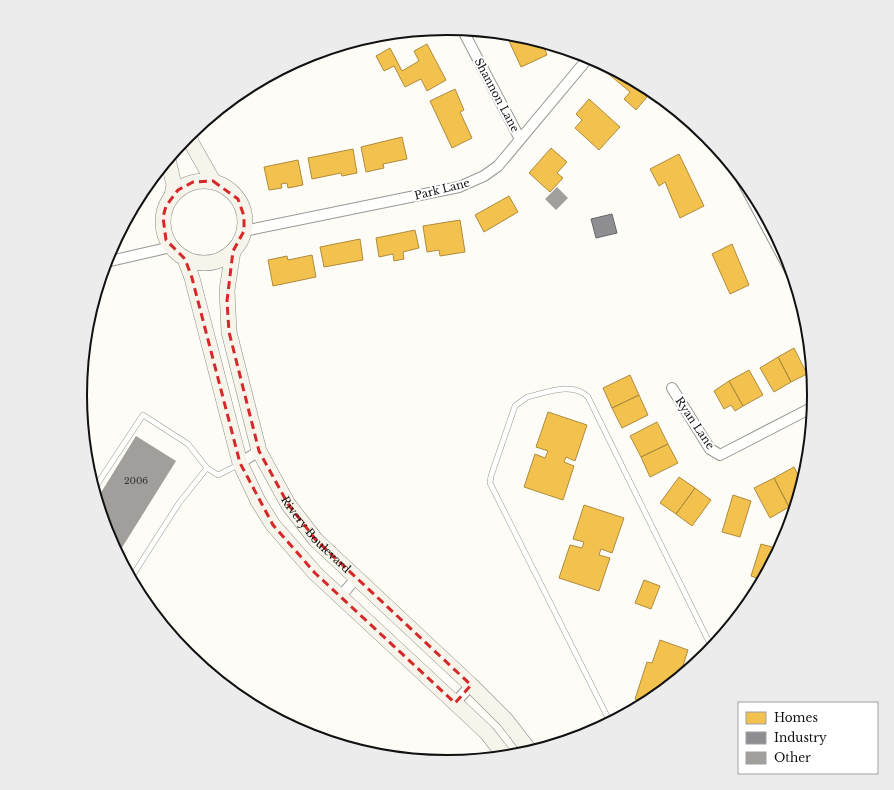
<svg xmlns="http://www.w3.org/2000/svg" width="894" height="790" font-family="'Libre Baskerville',serif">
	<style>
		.homes { fill: #f2c14e; stroke: #ae8c3c }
		.industry { fill: #8d8d92; stroke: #68686b }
		.building { fill: #a19f9c }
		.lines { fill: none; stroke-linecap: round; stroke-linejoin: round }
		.lane-casing { stroke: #979795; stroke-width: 6 }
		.street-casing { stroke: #979795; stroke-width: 12 }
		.secondary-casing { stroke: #8e8d8b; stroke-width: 16 }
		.lane { stroke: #fffffe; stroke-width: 5 }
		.street { stroke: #fffffe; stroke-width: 10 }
		.secondary { stroke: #f6f4eb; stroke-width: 15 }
		.marked { fill: none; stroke: #d62828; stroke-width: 3; stroke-dasharray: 8 5; stroke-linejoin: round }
		.labels { text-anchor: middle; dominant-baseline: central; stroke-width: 4; stroke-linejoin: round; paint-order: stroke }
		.number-label { font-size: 9px; fill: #353434 }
		.street-label { font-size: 11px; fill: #111; stroke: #fff }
		.rim { fill: none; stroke: #111; stroke-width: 2 }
	</style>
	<rect width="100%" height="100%" fill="#fdfcf7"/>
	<path class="homes" d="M 520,36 L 542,42 L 547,55 L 521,67 L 509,41 Z
		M 427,44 L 446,80 L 427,91 L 421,79 L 405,87 L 394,66 L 384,71 L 376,56 L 390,48 L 402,71 L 419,61 L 414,51 Z
		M 608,67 L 652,91 L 636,110 L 624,99 L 630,92 L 605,71 Z
		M 455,89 L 464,110 L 460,112 L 472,138 L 452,148 L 430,101 Z
		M 589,99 L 620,127 L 599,150 L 575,128 L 582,120 L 576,114 Z
		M 402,137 L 407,159 L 383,164 L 384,168 L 366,172 L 361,147 Z
		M 551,148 L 567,162 L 557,173 L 563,178 L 550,192 L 529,173 Z
		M 353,149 L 357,173 L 342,176 L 341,173 L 312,179 L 308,158 Z
		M 679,154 L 704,206 L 680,218 L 665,182 L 659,186 L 650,169 Z
		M 298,160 L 303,185 L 288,188 L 287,183 L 281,184 L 282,188 L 269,190 L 264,167 Z
		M 509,196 L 518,212 L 484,232 L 475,215 Z
		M 460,220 L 465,252 L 440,256 L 439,250 L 427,252 L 423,226 Z
		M 415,230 L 419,248 L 403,252 L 404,259 L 394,261 L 393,254 L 379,257 L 376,238 Z
		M 360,239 L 363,260 L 324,267 L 320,247 Z
		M 732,244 L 749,285 L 730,294 L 712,254 Z
		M 312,255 L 316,277 L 273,286 L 268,260 L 287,256 L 288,260 Z
		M 794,348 L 807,374 L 791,382 L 778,357 Z
		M 778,357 L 791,382 L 774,392 L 760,368 Z
		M 749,370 L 763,395 L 743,406 L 729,381 Z
		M 630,375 L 639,395 L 612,408 L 603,388 Z
		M 729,381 L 743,406 L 735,411 L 731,405 L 724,409 L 714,391 Z
		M 639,395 L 648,415 L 622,428 L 612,408 Z
		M 548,412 L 587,425 L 575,461 L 566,457 L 564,462 L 574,466 L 563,500 L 524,487 L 535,454 L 545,458 L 548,451 L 536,447 Z
		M 657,422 L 668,444 L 641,457 L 630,436 Z
		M 668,444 L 678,463 L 650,477 L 641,457 Z
		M 794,467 L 802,483 L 796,504 L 789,507 L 774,478 Z
		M 679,477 L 695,488 L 676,514 L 660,503 Z
		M 774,478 L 789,507 L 770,518 L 754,488 Z
		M 695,488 L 711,500 L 692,526 L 676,514 Z
		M 733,495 L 751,501 L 740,537 L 722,532 Z
		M 584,505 L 624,518 L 612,553 L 601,549 L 599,555 L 610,558 L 599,591 L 559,578 L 570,545 L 582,548 L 584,542 L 573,539 Z
		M 761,544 L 779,549 L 762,580 L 751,576 Z
		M 644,580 L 660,586 L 651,609 L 635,603 Z
		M 660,640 L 688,650 L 681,672 L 684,673 L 651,700 L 638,707 L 640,701 L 635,699 L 647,662 L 652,663 Z"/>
	<path class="industry" d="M 612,214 L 617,233 L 596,238 L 591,219 Z"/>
	<path class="building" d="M 557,187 L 568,198 L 556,210 L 545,199 Z
		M 136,436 L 176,461 L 118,554 L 108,535 L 97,499 Z"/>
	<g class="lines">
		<defs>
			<path id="lane" d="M 94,489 L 143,415 L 188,444 L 207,468 L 218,475 L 240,464
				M 131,578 L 179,503 L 207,468
				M 610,722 L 490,483 L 491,476 L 515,406 L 527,397 C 545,393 573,381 588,397 L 712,648"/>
			<path id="street" d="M 462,29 L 520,139
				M 739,175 L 793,276
				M 244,231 L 459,187 L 484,176 L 498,166 L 589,57
				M 106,262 L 171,247
				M 672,388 L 710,449 L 720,455 L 813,407
				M 240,463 L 259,451
				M 341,596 L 357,577
				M 455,703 L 471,685"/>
			<g id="secondary">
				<path d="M 189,134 L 192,144 L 213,181"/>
				<path d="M 168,159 L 174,185 L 172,196"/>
				<circle cx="204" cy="222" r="41"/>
				<path id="s1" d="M 233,251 L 227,290 L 229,332 L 259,451 L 288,504 L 316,540 L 471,685 L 506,720 L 530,751"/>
				<path d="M 185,259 L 192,278 L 240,463 L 258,501 L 273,525 L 315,573 L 455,703 L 487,733 L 505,756"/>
			</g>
		</defs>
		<use href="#lane" class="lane-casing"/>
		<use href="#street" class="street-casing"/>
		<use href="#secondary" class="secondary-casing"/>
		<use href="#lane" class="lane"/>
		<use href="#street" class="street"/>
		<use href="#secondary" class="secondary"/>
	</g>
	<path class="marked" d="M 213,181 L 238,199 L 244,216 L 244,231 L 233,251 L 227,301 L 229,332 L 259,451 L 288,504 L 316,540 L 471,685 L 455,703 L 315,573 L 273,525 L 240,463 L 192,278 L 185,259 L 166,240 L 163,217 L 166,206 L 178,190 L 193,182 Z"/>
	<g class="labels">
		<g class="number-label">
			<text x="136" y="480">2006</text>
		</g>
		<g class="street-label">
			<text transform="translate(497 95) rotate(62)">Shannon Lane</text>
			<text transform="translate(442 189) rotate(-14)">Park Lane</text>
			<text transform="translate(695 423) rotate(56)">Ryan Lane</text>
			<text stroke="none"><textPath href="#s1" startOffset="306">Rivery Boulevard</textPath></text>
		</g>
	</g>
	<path d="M0 0H894V790H0ZM87 395a360 360 0 1 1 720 0a360 360 0 1 1-720 0Z" fill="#ececec" fill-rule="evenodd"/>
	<path class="rim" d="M87 395a360 360 0 1 1 720 0a360 360 0 1 1-720 0Z"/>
	<rect x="738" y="702" width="140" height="72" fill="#ffffff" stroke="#a0a0a0"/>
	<rect x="746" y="712" width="20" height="12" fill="#f2c14e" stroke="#a0a0a0"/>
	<text x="774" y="722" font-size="12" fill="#111111">Homes</text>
	<rect x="746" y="732" width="20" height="12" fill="#8d8d92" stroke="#a0a0a0"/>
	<text x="774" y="742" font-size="12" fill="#111111">Industry</text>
	<rect x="746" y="752" width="20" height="12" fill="#a19f9c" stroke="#a0a0a0"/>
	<text x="774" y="762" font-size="12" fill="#111111">Other</text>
</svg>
